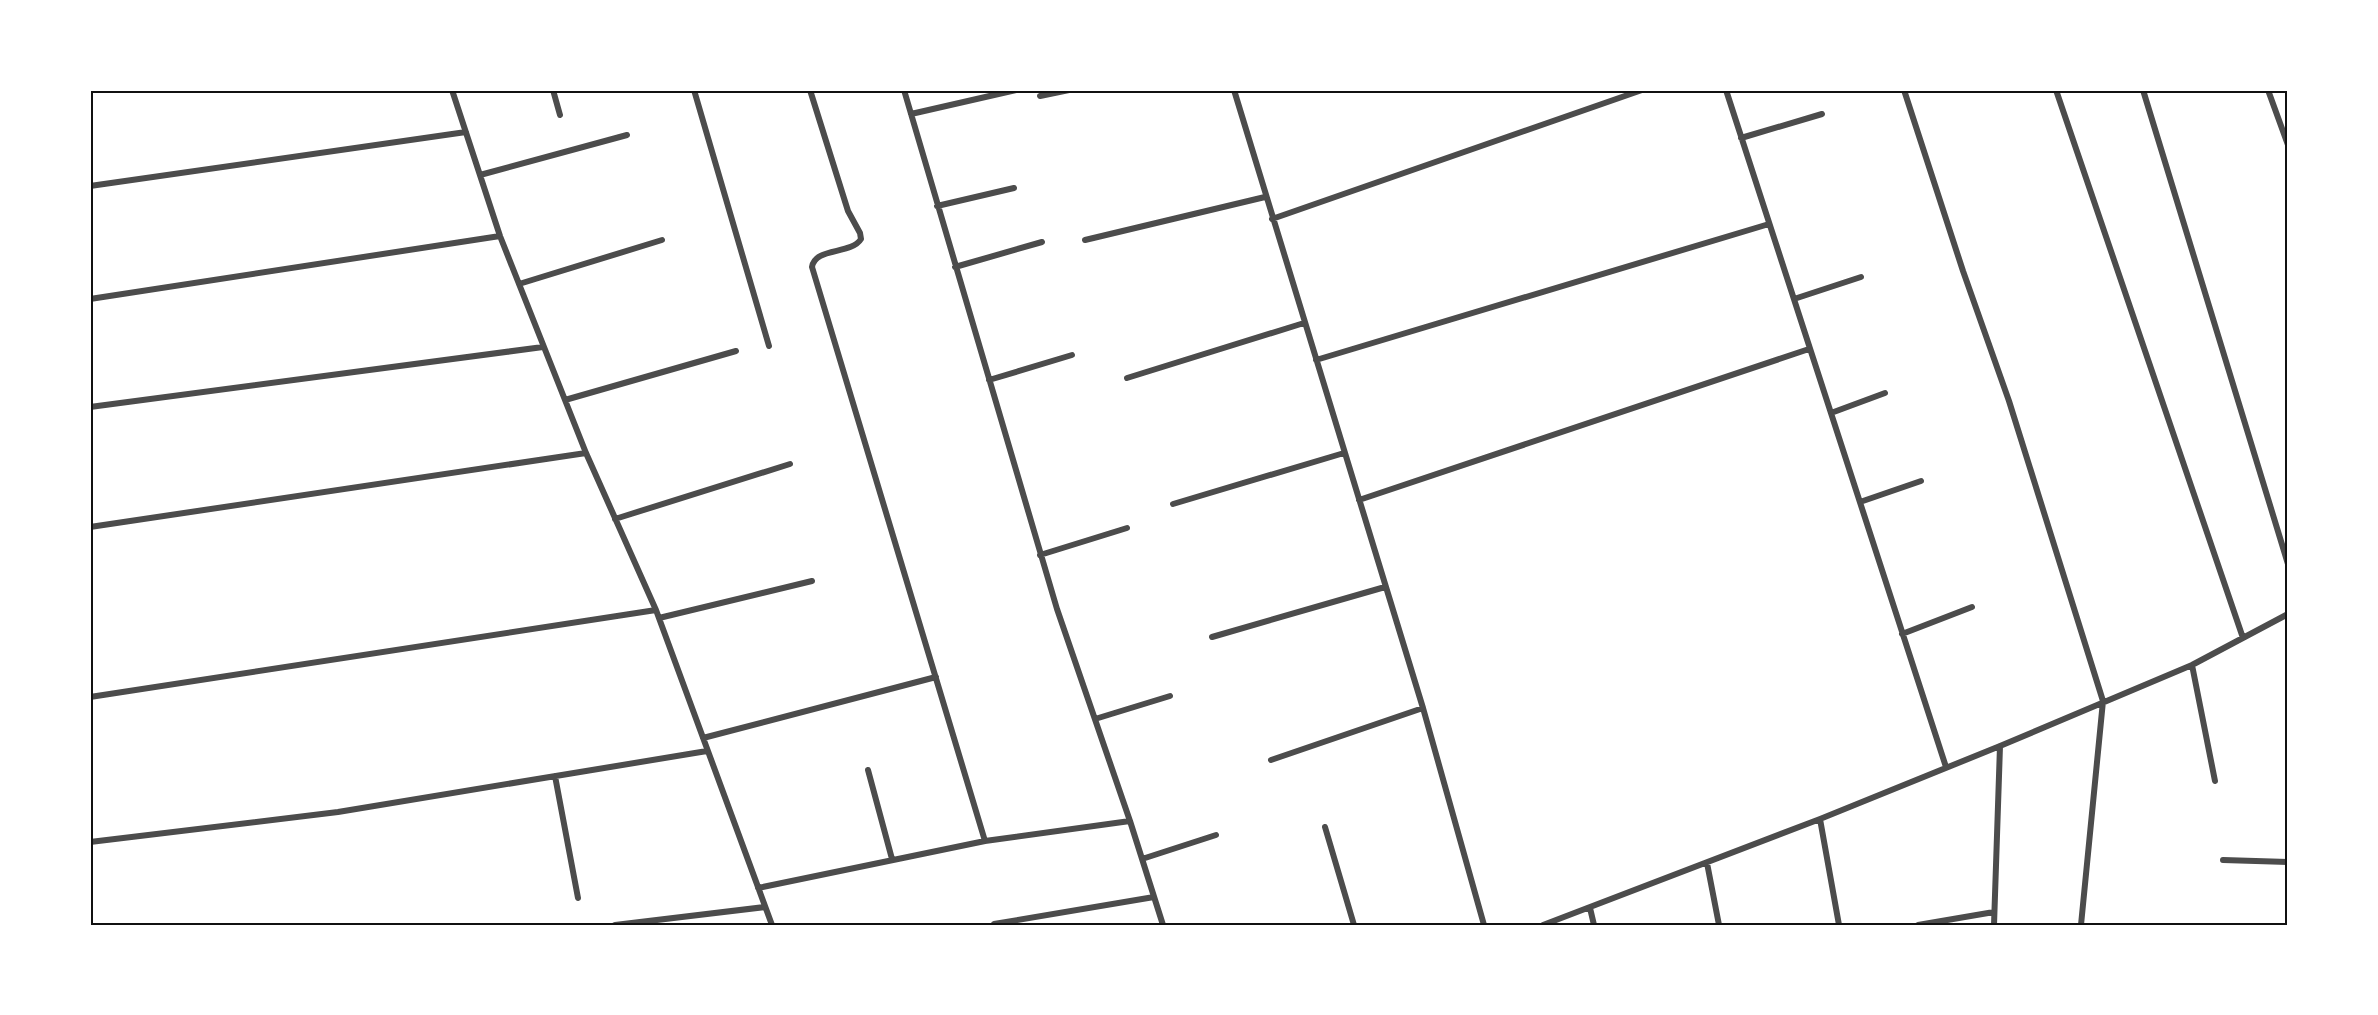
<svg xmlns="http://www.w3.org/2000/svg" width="2378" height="1015" font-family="Ubuntu,sans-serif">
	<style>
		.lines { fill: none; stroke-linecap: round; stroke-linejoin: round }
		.minor { stroke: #4c4c4c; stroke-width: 6 }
		.neatline { fill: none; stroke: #111; stroke-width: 2 }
	</style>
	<rect width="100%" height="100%" fill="#fff"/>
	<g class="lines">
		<path class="minor" d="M 452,90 L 500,236 L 586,453 L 656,610 L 772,925
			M 553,90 L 560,115
			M 694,90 L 769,346
			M 810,90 L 848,211 L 860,233 L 861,239 C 851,255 815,247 812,267 L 985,841
			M 904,90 L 1057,609 L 1130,821 L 1163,925
			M 1234,90 L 1423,708 L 1484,925
			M 1726,90 L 1946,767
			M 1904,90 L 1963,271 L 2009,401 L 2103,701 L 2081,925
			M 2056,90 L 2243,638
			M 2143,90 L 2288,564
			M 2268,90 L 2288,145
			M 1040,96 L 1069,90
			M 911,114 L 1016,90
			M 1741,138 L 1822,114
			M 480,175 L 627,135
			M 90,186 L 466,132
			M 937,206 L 1014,188
			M 1272,219 L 1642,90
			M 1085,240 L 1265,197
			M 955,267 L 1042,242
			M 519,284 L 662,240
			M 90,299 L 500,236
			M 1794,299 L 1861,277
			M 1316,360 L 1769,224
			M 1127,378 L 1304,323
			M 989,380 L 1072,355
			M 565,400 L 736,351
			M 90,407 L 543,347
			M 1831,413 L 1885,393
			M 1359,500 L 1809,349
			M 1860,502 L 1921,481
			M 1173,504 L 1344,453
			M 615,519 L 790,464
			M 90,527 L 586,453
			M 1040,555 L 1127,528
			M 659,618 L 812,581
			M 1902,634 L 1972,607
			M 1212,637 L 1385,587
			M 2192,665 L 2215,781
			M 90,697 L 656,610
			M 1095,719 L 1170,696
			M 703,738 L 936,677
			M 1271,760 L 1423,708
			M 868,770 L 892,859
			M 555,776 L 578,898
			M 1820,819 L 1839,925
			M 1325,827 L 1354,925
			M 90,842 L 338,812 L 707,751
			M 1142,859 L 1216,835
			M 2223,860 L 2288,862
			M 1707,863 L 1719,925
			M 758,888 L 985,841 L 1130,821
			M 1590,908 L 1594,925
			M 994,924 L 1154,897
			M 615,925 L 765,907
			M 1543,925 L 1820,819 L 2000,746 L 2192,665 L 2288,614
			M 1918,925 L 1994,912
			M 1994,925 L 2000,746"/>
	</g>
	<rect width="2378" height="1015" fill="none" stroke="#ffffff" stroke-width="183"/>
	<rect x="92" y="92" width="2194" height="832" class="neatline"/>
</svg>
